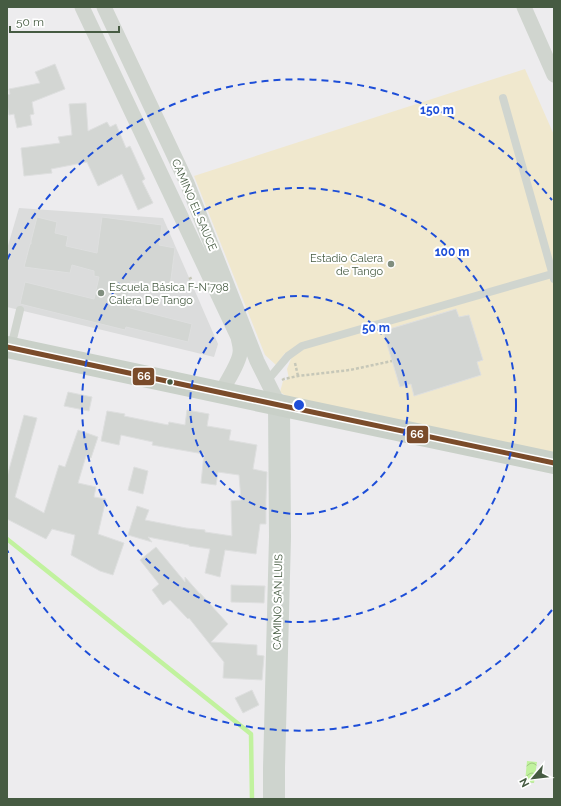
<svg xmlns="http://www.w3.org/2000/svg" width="561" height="806" font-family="Raleway,sans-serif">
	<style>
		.education { fill: #dbdcdc }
		.pitch { fill: #f0e8ce }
		.water { fill: url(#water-waves) }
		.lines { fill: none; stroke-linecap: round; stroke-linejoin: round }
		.stream { stroke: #c1f29e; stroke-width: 4.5 }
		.building { fill: #d3d6d3; stroke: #dedfdf }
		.path { stroke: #c6c7b8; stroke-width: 2.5; stroke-dasharray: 3 2; stroke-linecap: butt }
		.lane { stroke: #d0d5cf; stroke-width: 8 }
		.street { stroke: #d0d5cf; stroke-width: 15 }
		.secondary { stroke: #ced4ce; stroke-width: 22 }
		.primary { stroke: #c9d0c8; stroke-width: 22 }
		.bus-1-casing { stroke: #fff; stroke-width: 8 }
		.bus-1 { stroke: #7a4b2a; stroke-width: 5 }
		.ring { fill: none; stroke: #1d4ed8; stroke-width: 2; stroke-dasharray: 7 5 }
		.poi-dot { fill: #808e7e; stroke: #fff; stroke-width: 1.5 }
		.bus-dot { fill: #465b42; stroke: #fff; stroke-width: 1.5 }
		.labels { text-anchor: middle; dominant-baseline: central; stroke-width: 4; stroke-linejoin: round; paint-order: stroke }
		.street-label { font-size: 11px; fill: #465b42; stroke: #fff }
		.poi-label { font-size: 11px; fill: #465b42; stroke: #fff; text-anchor: end }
		.centre { fill: #1d4ed8; stroke: #fff; stroke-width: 2 }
		.ring-label { font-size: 12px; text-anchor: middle; font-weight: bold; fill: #1d4ed8; stroke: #fff; stroke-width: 4; stroke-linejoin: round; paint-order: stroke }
		.line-badge { stroke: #fff; stroke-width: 1.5 }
		.badge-label { font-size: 11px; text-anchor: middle; font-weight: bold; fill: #fff }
	</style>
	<defs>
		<pattern id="water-waves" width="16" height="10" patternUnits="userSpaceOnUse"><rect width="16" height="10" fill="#c1f29e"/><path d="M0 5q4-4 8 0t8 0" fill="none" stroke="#9fc782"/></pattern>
	</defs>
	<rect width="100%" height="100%" fill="#edecee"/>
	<path class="education" d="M 19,208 L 163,218 L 218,344 L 214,357 L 7,307 L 7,249 Z"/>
	<path class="pitch" d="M 525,69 L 554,135 L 554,453 L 288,397 L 280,392 L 283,381 L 289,379 L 287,369 L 291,359 L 285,353 L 276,365 L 265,355 L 194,176 Z"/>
	<path class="water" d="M 527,761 L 537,762 L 534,783 L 525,782 Z"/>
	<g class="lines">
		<path class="stream" d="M 7,539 L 251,734 L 252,799"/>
	</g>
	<path class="building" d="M 55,64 L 65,89 L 32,102 L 34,114 L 30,115 L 32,125 L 17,128 L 14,114 L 9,115 L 7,104 L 7,95 L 10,94 L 9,89 L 40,83 L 35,72 Z
		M 86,103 L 88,131 L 107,122 L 110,127 L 116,124 L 126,148 L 130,146 L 145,179 L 142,181 L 153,203 L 138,210 L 122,174 L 98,186 L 87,162 L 51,169 L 52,173 L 24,176 L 21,148 L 60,143 L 58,137 L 72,135 L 69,104 Z
		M 37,217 L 57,222 L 55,233 L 68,236 L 66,246 L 97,253 L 102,217 L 162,225 L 159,245 L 175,248 L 170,287 L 131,281 L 126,304 L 131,305 L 130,308 L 192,324 L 188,342 L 126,327 L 125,330 L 20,304 L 25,282 L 94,299 L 99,277 L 94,276 L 94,271 L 72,265 L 70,273 L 24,267 L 30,244 L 31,244 L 31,241 Z
		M 456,309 L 459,317 L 469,315 L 483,360 L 477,362 L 481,375 L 414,396 L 411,384 L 400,387 L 383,331 Z
		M 68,392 L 92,397 L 89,411 L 64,406 Z
		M 187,410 L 209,414 L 207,426 L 231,430 L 229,440 L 257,445 L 253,469 L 267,472 L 266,500 L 266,524 L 260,524 L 256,554 L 225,550 L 220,577 L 205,573 L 210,549 L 189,546 L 189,545 L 148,537 L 152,542 L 128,535 L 137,506 L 149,510 L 145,520 L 186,528 L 205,530 L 205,532 L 232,536 L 231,501 L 241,500 L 239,475 L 218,472 L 216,485 L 201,483 L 204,454 L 152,445 L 153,442 L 121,435 L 119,445 L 101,441 L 107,411 L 125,414 L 124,416 L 168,425 L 169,422 L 185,425 Z
		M 24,415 L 37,418 L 15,497 L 44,513 L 59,465 L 65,467 L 78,430 L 98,437 L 91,458 L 86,456 L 78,483 L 96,487 L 94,497 L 106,499 L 98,534 L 124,543 L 113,575 L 100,571 L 71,555 L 75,535 L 52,529 L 46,539 L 7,519 L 7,477 Z
		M 134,467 L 148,471 L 143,494 L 128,490 Z
		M 156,547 L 185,582 L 185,577 L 200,594 L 200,593 L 228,624 L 211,642 L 257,645 L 257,655 L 264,656 L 262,680 L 223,678 L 224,662 L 189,618 L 188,619 L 170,600 L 163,605 L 152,590 L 159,584 L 140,560 Z
		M 231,585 L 265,586 L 264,603 L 231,602 Z
		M 252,690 L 259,705 L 243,713 L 235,698 Z"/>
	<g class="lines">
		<path class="path" d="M 189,279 L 193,277
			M 295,363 L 298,376
			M 282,380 L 284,379 L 298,376 L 350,370 L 392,361"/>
		<path class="lane" d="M 503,98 L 554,279
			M 11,347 L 20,310
			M 267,381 L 288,356 L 302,346 L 552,274"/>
		<path class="street" d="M 82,7 L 238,337 C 239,343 241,347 240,353 C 239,364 226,382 221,393
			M 104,7 L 187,183 L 257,361 L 279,405
			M 524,7 L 554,75"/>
		<path class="secondary" d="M 274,799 L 274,768 L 280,537 L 279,405"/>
		<path class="primary" d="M 7,347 L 279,405 L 554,463"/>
		<defs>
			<path id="bus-1" d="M 7,347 L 279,405 L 554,463"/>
		</defs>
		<use href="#bus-1" class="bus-1-casing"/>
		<use href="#bus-1" class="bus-1"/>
	</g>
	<g class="ring">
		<circle cx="299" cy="405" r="109"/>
		<circle cx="299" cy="405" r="217"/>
		<path d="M552 610A326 326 0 0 1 7 550M7 260A326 326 0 0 1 552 200"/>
	</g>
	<g class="poi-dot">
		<circle cx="391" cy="264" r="4"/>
		<circle cx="101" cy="293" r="4"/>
	</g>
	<circle class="bus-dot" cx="170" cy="382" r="3.5"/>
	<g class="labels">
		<g class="street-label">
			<text transform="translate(194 205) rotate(67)">CAMINO EL SAUCE</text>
			<text transform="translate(278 602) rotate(-89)">CAMINO SAN LUIS</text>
		</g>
		<g class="poi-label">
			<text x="383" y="258">Estadio Calera<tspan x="383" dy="13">de Tango</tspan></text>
			<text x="109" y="287" text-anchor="start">Escuela Básica F-N°798<tspan x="109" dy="13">Calera De Tango</tspan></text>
		</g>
	</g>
	<circle cx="299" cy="405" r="6" class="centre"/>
	<g class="ring-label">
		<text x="437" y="114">150 m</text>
		<text x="452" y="256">100 m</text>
		<text x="376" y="332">50 m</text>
	</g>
	<g class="line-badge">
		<rect x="132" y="367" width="23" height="19" rx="4" fill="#7a4b2a"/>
		<rect x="406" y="425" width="23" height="19" rx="4" fill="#7a4b2a"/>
	</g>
	<g class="badge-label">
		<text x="144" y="380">66</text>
		<text x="417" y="438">66</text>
	</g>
	<rect width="561" height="806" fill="none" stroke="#465b42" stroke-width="16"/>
	<g transform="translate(533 778) rotate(242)" stroke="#ffffff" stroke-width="3" paint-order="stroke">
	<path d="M0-3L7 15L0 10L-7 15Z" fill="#465b42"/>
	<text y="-6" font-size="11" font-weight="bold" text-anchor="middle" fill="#465b42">N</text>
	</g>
	<path d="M10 26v6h109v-6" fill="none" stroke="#465b42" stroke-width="2"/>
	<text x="16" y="26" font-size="12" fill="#465b42" stroke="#ffffff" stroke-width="3" paint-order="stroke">50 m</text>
</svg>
